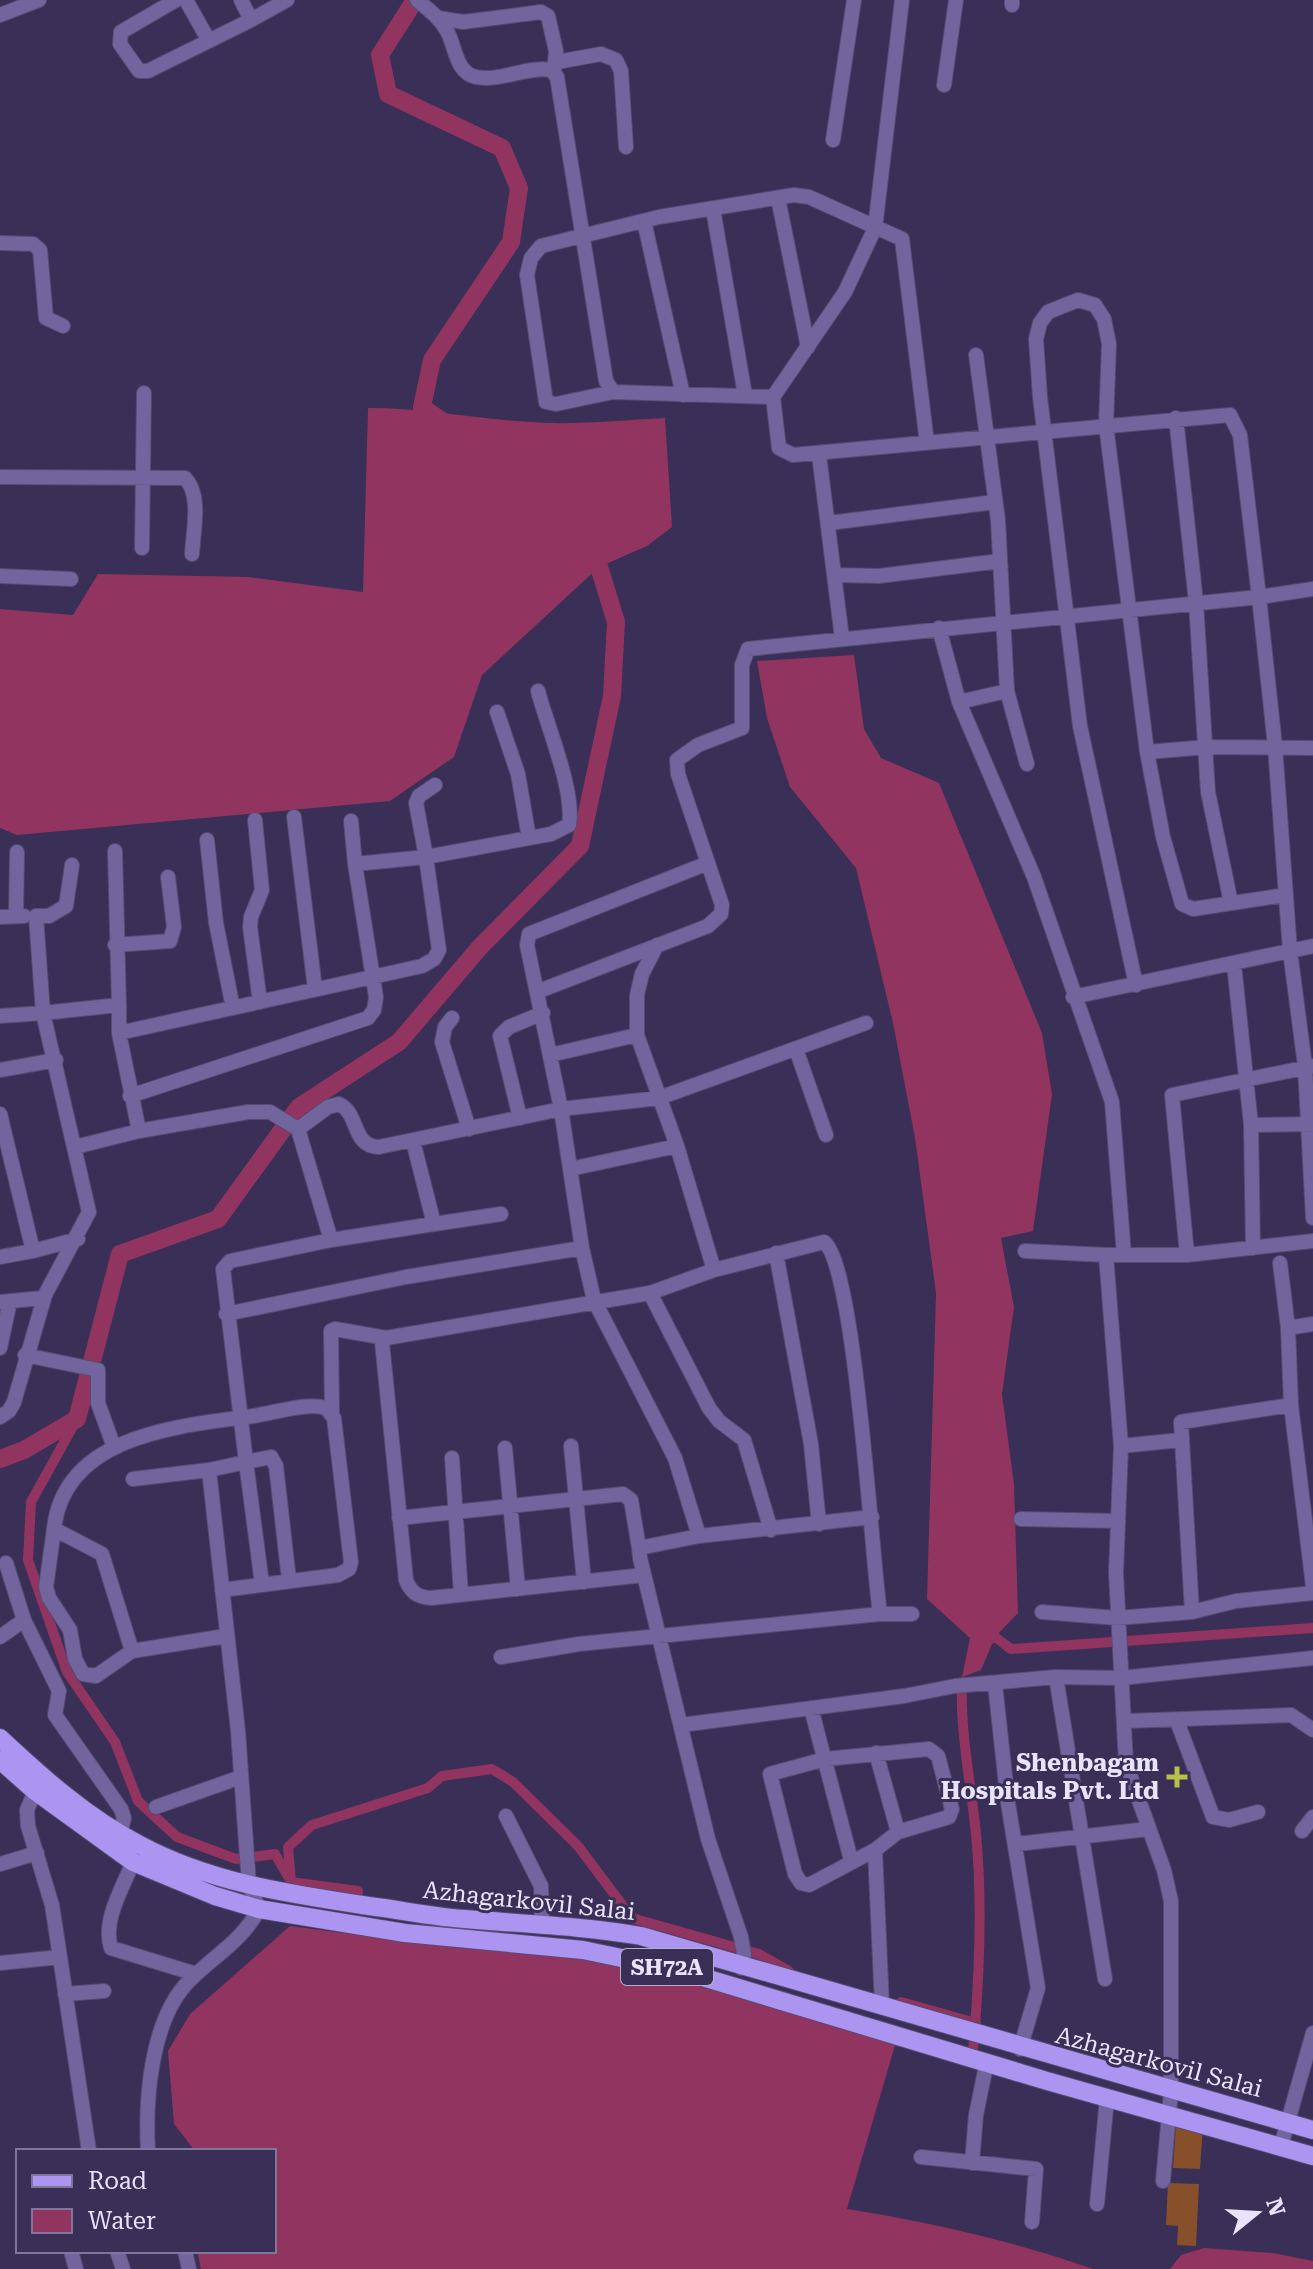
<svg xmlns="http://www.w3.org/2000/svg" width="1313" height="2269" font-family="'Roboto Serif',serif">
	<style>
		.green { fill: #87502a }
		.water { fill: #913460 }
		.lines { fill: none; stroke-linecap: round; stroke-linejoin: round }
		.canal { stroke: #913460; stroke-width: 10 }
		.river { stroke: #913460; stroke-width: 18 }
		.minor-casing { stroke: #554c72; stroke-width: 16 }
		.major-casing { stroke: #554c72; stroke-width: 20 }
		.minor { stroke: #72659d; stroke-width: 14 }
		.major { stroke: #ab95f1; stroke-width: 18 }
		.poi-dot { fill: #b7c148; stroke: #392f57; stroke-width: 3 }
		.labels { text-anchor: middle; dominant-baseline: central; stroke-width: 6; stroke-linejoin: round; paint-order: stroke }
		.shield { fill: #392f57; stroke: #b4aecc; stroke-width: 2 }
		.shield-label { font-size: 22px; font-weight: bold; fill: #e9e4fe }
		.poi-label { font-size: 24px; font-weight: bold; fill: #e9e4fe; stroke: #392f57; text-anchor: end }
		.street-label { font-size: 24px; fill: #e9e4fe; stroke: #392f57 }
	</style>
	<rect width="100%" height="100%" fill="#392f57"/>
	<path class="green" d="M 1176,2124 L 1203,2126 L 1200,2169 L 1173,2168 Z
		M 1168,2183 L 1199,2184 L 1196,2246 L 1177,2245 L 1178,2226 L 1166,2225 Z"/>
	<path class="water" d="M 368,408 C 429,408 487,421 547,423 C 586,424 626,420 665,418 L 672,527 L 647,546 L 599,567 L 482,675 L 454,757 L 390,801 L 17,835 L 0,828 L 0,609 L 73,615 L 98,574 L 249,577 L 363,592 Z
		M 854,655 L 864,729 L 881,758 L 939,783 L 1042,1033 L 1052,1094 L 1033,1231 L 1001,1238 L 1014,1307 L 1002,1394 L 1014,1484 L 1018,1613 L 995,1637 L 981,1670 L 962,1677 L 970,1638 L 927,1599 L 936,1293 L 915,1138 L 893,1023 L 856,868 L 790,787 L 767,718 L 757,661 Z
		M 290,1926 L 460,1948 L 591,1958 L 672,1974 L 896,2042 L 847,2209 C 931,2222 1012,2241 1093,2269 L 201,2269 L 197,2251 L 274,2251 L 274,2151 L 195,2151 L 174,2124 L 168,2051 L 190,2014 Z
		M 1204,2248 L 1273,2253 L 1313,2261 L 1313,2269 L 1170,2269 L 1181,2255 Z"/>
	<g class="lines">
		<path class="canal" d="M 77,1419 L 31,1502 L 28,1560 L 67,1672 L 115,1742 L 138,1801 L 177,1837 L 236,1859 L 275,1854 L 289,1878
			M 985,1641 L 995,1637 L 1011,1649 L 1313,1628
			M 962,1682 C 960,1733 971,1783 976,1834 C 983,1906 979,1988 972,2061
			M 356,1906 L 358,1891 L 291,1882 L 288,1847 L 312,1825 L 428,1788 L 442,1776 L 492,1769 L 513,1782 L 578,1846 L 632,1918 L 759,1954 L 789,1971
			M 901,2002 L 976,2023"/>
		<path class="river" d="M 415,0 L 380,55 L 388,94 L 502,148 L 519,188 L 511,242 L 432,360 L 422,407 L 442,421
			M 0,1459 L 24,1450 L 77,1419 L 120,1254 L 218,1219 L 299,1107 L 399,1042 L 480,947 L 580,846 L 612,696 L 616,622 L 596,557 L 587,548"/>
		<defs>
			<path id="minor" d="M 176,0 L 121,32 L 120,44 L 139,71 L 148,71 L 251,20
				M 186,0 L 209,41
				M 241,0 L 251,20 L 287,0
				M 417,0 C 428,9 440,18 447,31 C 456,47 455,72 476,77 C 500,82 527,66 551,70 L 557,77 L 606,381 L 613,392 L 773,397 L 779,448 L 793,455 L 1230,415 L 1240,435 L 1259,597 L 1313,589
				M 1012,5 L 1012,0
				M 0,15 L 39,0
				M 438,18 L 463,22 L 541,12 L 548,16 L 556,51 L 554,72
				M 557,62 L 601,54 L 616,60 L 621,71 L 626,147
				M 944,85 L 956,0
				M 833,140 L 854,0
				M 778,198 L 808,347
				M 713,209 L 745,395
				M 644,221 L 683,395
				M 0,243 L 33,244 L 40,250 L 46,318 L 63,326
				M 976,355 L 998,520 L 1007,691 L 1027,764
				M 613,392 L 556,404 L 546,402 L 527,275 L 531,258 L 541,246 L 659,217 L 794,195 L 809,197 L 902,239 L 927,443
				M 773,397 L 845,292 L 875,228 L 902,0
				M 1176,418 L 1196,602 L 1208,792 L 1231,903
				M 819,455 L 842,638
				M 0,477 L 185,478 C 202,495 193,532 192,554
				M 829,523 L 995,502
				M 142,548 L 144,393
				M 836,575 L 879,576 L 1000,561
				M 0,576 L 71,579
				M 939,628 L 959,702 L 1034,877 L 1112,1102 L 1124,1255
				M 959,702 L 1007,691
				M 497,712 L 518,774 L 529,838
				M 294,817 L 315,989
				M 255,820 L 262,890 L 251,917 L 250,927 L 260,1002
				M 351,821 L 355,864
				M 207,840 L 216,923 L 233,1008
				M 115,851 L 119,1005
				M 72,865 L 66,906 L 49,916 L 36,916 L 43,1013 L 119,1005 L 119,1033 L 422,966 L 434,959 L 439,950 L 426,857 L 551,834 L 569,825 C 575,791 547,726 538,691
				M 1285,895 L 1193,909 L 1182,904 L 1163,837 L 1147,752 L 1207,747 L 1313,748
				M 16,916 L 17,852
				M 0,917 L 24,916
				M 115,945 L 170,941 L 174,927 L 168,877
				M 657,945 L 642,974 L 637,995 L 637,1035 L 677,1146 L 714,1270
				M 1234,964 L 1251,1125 L 1253,1248
				M 1136,985 L 1080,726 L 1040,397 L 1036,339 L 1040,323 L 1048,312 L 1078,300 L 1095,305 L 1104,319 L 1109,344 L 1106,425 L 1147,752
				M 539,991 L 708,926 L 721,914 L 722,905 L 678,774 L 677,760 L 698,745 L 742,728 L 742,665 L 748,649 L 1259,597 L 1275,746 L 1290,951 L 1305,1066 L 1313,1218
				M 1073,997 L 1313,946
				M 0,1016 L 43,1013 L 89,1212 L 45,1295 L 14,1402 L 9,1411 L 0,1417
				M 452,1018 L 445,1027 L 442,1042 L 469,1129
				M 796,1049 L 826,1135
				M 550,1055 L 637,1035
				M 0,1070 L 56,1060
				M 130,1096 L 368,1018 L 374,1010 L 376,997 L 355,864 L 426,857 L 416,803 L 419,796 L 435,785
				M 0,1114 L 33,1251 L 78,1239
				M 520,1118 L 500,1036 L 509,1027 L 543,1013
				M 1251,1125 L 1313,1124
				M 139,1131 L 248,1112 L 270,1112 L 298,1129 L 328,1107 L 339,1104 C 360,1114 351,1146 379,1147 L 561,1109 L 527,945 L 529,934 L 708,863
				M 75,1147 L 139,1131 L 119,1033
				M 570,1169 L 677,1146
				M 434,1224 L 501,1214
				M 331,1240 L 434,1224 L 413,1141
				M 1025,1251 L 1106,1255
				M 776,1253 L 811,1444 L 819,1524
				M 1187,1255 L 1172,1095 L 1313,1066
				M 0,1257 L 33,1251
				M 1280,1263 L 1288,1328 L 1291,1405 L 1313,1586
				M 650,1293 L 709,1408 L 719,1421 L 744,1440 L 771,1530
				M 0,1302 L 43,1298
				M 226,1314 L 406,1277 L 582,1248
				M 1288,1328 L 1313,1324
				M 0,1348 L 10,1301
				M 25,1355 L 98,1370 L 98,1403 L 114,1447
				M 332,1413 L 331,1331 L 335,1329 L 386,1338
				M 571,1446 L 584,1582
				M 1121,1446 L 1180,1440
				M 505,1448 L 518,1589
				M 452,1458 L 461,1595
				M 133,1479 L 209,1470
				M 399,1518 L 623,1494 L 631,1500 L 639,1548
				M 1021,1519 L 1118,1521
				M 54,1529 L 46,1587 L 49,1598 L 70,1630 L 75,1659 L 83,1674 L 96,1676 L 132,1651
				M 699,1536 L 872,1517
				M 6,1563 L 24,1620 L 59,1691 L 55,1715 L 121,1809 L 124,1818 L 120,1834
				M 644,1575 L 431,1598 C 418,1597 411,1593 406,1580 L 382,1342 L 386,1338 L 650,1293 L 714,1270 L 824,1242 C 855,1264 872,1561 880,1614
				M 262,1584 L 246,1462 L 271,1457 L 276,1466 L 289,1580
				M 222,1590 L 338,1575 L 349,1569 L 351,1562 L 334,1418 L 326,1408 C 306,1402 274,1413 253,1416 C 181,1426 64,1434 54,1529 L 102,1554 L 132,1651 L 226,1636
				M 1042,1612 L 1117,1618 L 1192,1612 L 1236,1601 L 1313,1593
				M 1192,1612 L 1181,1422 L 1291,1405
				M 0,1637 L 24,1620
				M 501,1657 L 579,1644 L 880,1614 L 912,1614
				M 1056,1677 L 1105,1979
				M 995,1684 L 1008,1803 L 1038,1988 L 1020,2049
				M 811,1708 L 851,1860
				M 1127,1721 L 1291,1715 L 1313,1730
				M 1177,1721 L 1213,1817 L 1229,1820 L 1258,1812
				M 681,1725 L 904,1696 L 955,1686 L 1056,1677 L 1121,1678 L 1313,1658
				M 929,1749 L 938,1756 L 952,1809 L 949,1817 L 898,1832 L 875,1850 L 809,1885 L 801,1883 L 795,1874 L 770,1774 L 825,1759 Z
				M 876,1753 L 898,1832
				M 156,1807 L 241,1777
				M 506,1816 L 541,1886 L 542,1924
				M 1302,1831 L 1313,1817
				M 1017,1844 L 1148,1829
				M 875,1850 L 882,2006
				M 133,1862 C 123,1887 102,1921 111,1948 L 196,1974
				M 0,1864 L 37,1853
				M 60,1957 L 89,2151
				M 0,1963 L 60,1957 L 52,1905 L 28,1826 L 27,1810 L 38,1784
				M 741,1968 L 744,1954 L 741,1937 L 708,1839 L 640,1558 L 639,1548 L 699,1536 L 675,1458 L 594,1300 L 582,1248 L 561,1109 L 659,1098 L 866,1023
				M 65,1994 L 104,1991
				M 1281,2146 L 1313,2033
				M 148,2151 C 145,2098 151,2018 190,1980 C 214,1956 243,1940 259,1909 L 249,1885 L 238,1731 L 209,1470 L 246,1462 L 223,1269 L 230,1261 L 331,1240 L 298,1129
				M 921,2157 L 1036,2169 L 1032,2222
				M 972,2163 L 976,2115 L 987,2061
				M 1163,2181 L 1171,2091 L 1171,1901 L 1164,1870 L 1126,1764 L 1116,1573 L 1121,1446 L 1106,1255 L 1187,1255 L 1313,1241
				M 1097,2204 L 1107,2098
				M 71,2251 L 76,2269
				M 117,2251 L 123,2269
				M 185,2251 L 189,2269"/>
			<path id="major" d="M 0,1738 C 43,1778 87,1818 140,1845 C 211,1883 290,1894 369,1906 C 401,1910 433,1917 465,1919 C 524,1924 583,1926 641,1936 L 1313,2130
				M 0,1760 L 35,1791 L 133,1862 L 215,1896 L 259,1909 L 405,1933 L 583,1950 L 679,1970 L 1047,2081 L 1313,2156"/>
		</defs>
		<use href="#minor" class="minor-casing"/>
		<use href="#major" class="major-casing"/>
		<use href="#minor" class="minor"/>
		<use href="#major" class="major"/>
	</g>
	<path class="poi-dot" d="M1173 1765h8v8h8v8h-8v8h-8v-8h-8v-8h8z"/>
	<g class="labels">
		<rect class="shield" x="621" y="1949" width="92" height="36" rx="6"/>
		<g class="shield-label">
			<text x="667" y="1967">SH72A</text>
		</g>
		<g class="poi-label">
			<text x="1159" y="1763">Shenbagam<tspan x="1159" dy="28">Hospitals Pvt. Ltd</tspan></text>
		</g>
		<g class="street-label">
			<text transform="translate(529 1901) rotate(6)">Azhagarkovil Salai</text>
			<text transform="translate(1159 2062) rotate(15)">Azhagarkovil Salai</text>
		</g>
	</g>
	<rect x="16" y="2149" width="260" height="104" fill="#392f57" stroke="#7f779a" stroke-width="2"/>
	<rect x="32" y="2175" width="40" height="12" fill="#ab95f1" stroke="#7f779a" stroke-width="2"/>
	<text x="88" y="2189" font-size="24" fill="#e9e4fe">Road</text>
	<rect x="32" y="2209" width="40" height="24" fill="#913460" stroke="#7f779a" stroke-width="2"/>
	<text x="88" y="2229" font-size="24" fill="#e9e4fe">Water</text>
	<g transform="translate(1257 2213) rotate(72)" stroke="#392f57" stroke-width="6" paint-order="stroke">
	<path d="M0-6L14 30L0 20L-14 30Z" fill="#e9e4fe"/>
	<text y="-12" font-size="22" font-weight="bold" text-anchor="middle" fill="#e9e4fe">N</text>
	</g>
</svg>
